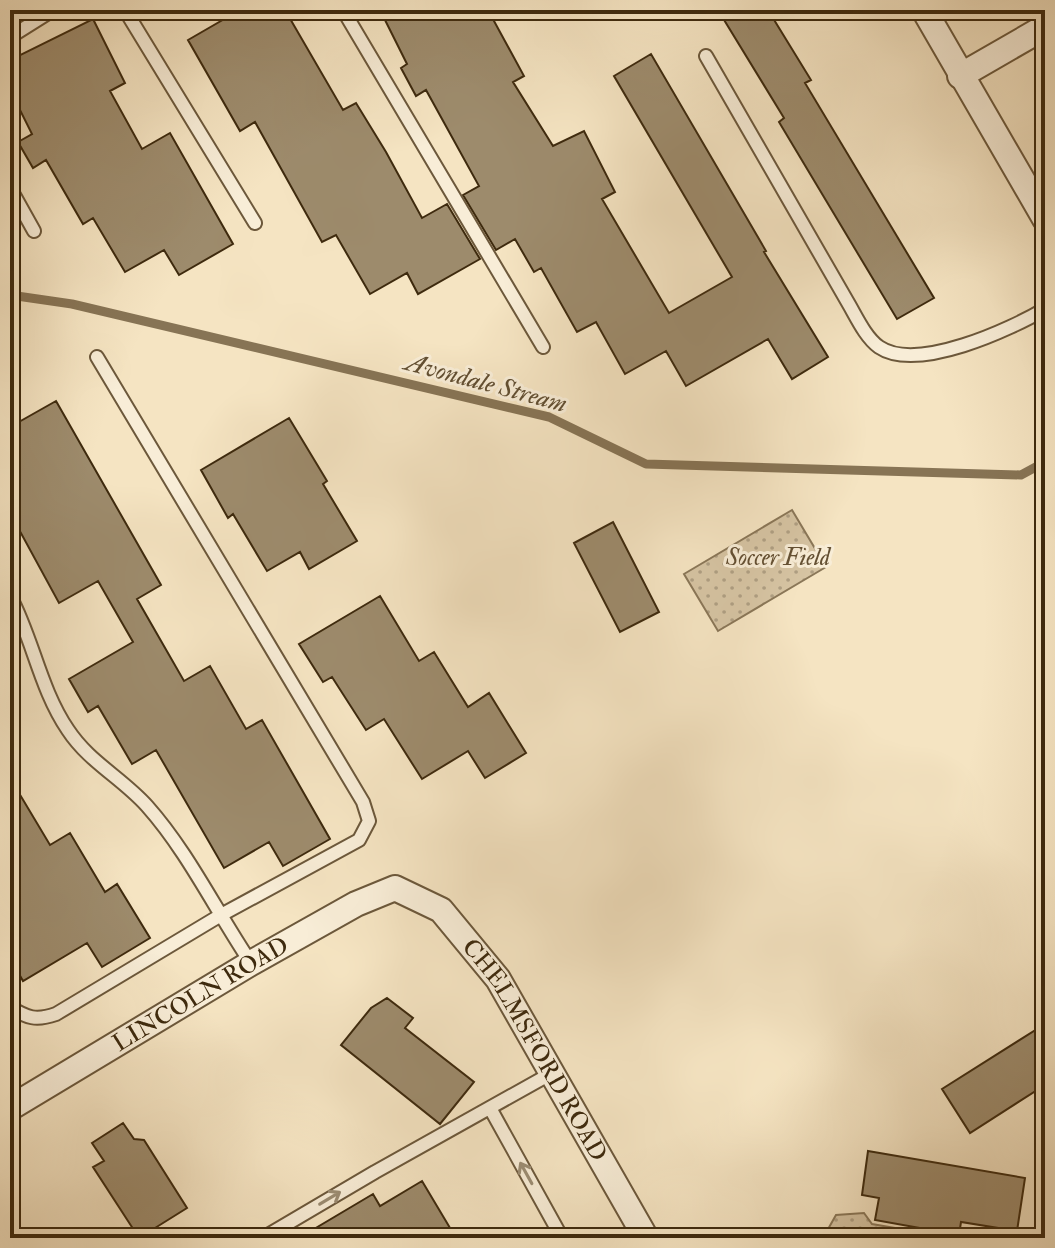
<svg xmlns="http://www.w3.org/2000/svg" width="1055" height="1248" font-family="'IM FELL Double Pica',serif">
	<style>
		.grass { fill: url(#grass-dots); stroke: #8a7758; stroke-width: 2 }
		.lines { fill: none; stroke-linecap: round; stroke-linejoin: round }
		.stream { stroke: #877455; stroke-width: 9 }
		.building { fill: #9d8b6c; stroke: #3e2a0e; stroke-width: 2 }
		.lane-casing { stroke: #6c583b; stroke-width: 16 }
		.street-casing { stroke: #6c583b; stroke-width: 28 }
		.lane { stroke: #f8edd7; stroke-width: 12 }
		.street { stroke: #f8edd7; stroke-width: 24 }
		.oneway { stroke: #9b8c72 }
		.labels { text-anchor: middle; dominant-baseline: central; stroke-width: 6; stroke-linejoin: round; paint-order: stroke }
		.park-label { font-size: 24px; font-style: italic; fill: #645033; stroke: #f8edd7 }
		.street-label { font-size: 24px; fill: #3e2a0e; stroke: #f8edd7 }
		.water-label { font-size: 26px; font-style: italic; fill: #624f32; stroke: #f8edd7 }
	</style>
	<defs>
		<pattern id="grass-dots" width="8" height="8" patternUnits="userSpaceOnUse" patternTransform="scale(2)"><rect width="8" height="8" fill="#d6c4a3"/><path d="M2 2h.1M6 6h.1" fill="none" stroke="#af9f83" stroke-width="1.8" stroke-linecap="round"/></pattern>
	</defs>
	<rect width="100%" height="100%" fill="#f5e4c2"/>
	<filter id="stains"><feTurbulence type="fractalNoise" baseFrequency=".0025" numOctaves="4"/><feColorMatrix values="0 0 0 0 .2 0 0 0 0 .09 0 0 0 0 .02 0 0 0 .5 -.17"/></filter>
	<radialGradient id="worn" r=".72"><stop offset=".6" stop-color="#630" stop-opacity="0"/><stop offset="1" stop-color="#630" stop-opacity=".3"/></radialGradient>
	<path class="grass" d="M 792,510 L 826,567 L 718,631 L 684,574 Z
		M 864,1213 L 872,1224 L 953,1238 L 823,1238 L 836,1215 Z
		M 966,1229 L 1019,1238 L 961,1238 Z"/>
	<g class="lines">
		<path class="stream" d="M 10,295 L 72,304 L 549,417 L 646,464 L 1021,475 L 1045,462"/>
	</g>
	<path class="building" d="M 240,10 L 285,10 L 343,110 L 356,103 L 386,152 L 422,218 L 447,204 L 480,259 L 418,294 L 407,273 L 370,294 L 336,235 L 322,242 L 255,122 L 240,131 L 188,40 Z
		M 380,10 L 488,10 L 524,76 L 513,82 L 553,146 L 584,131 L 615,192 L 602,199 L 669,313 L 732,277 L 614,76 L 651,54 L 766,251 L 764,252 L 828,357 L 792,379 L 768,339 L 686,386 L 666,351 L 625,374 L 596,322 L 577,332 L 541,268 L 534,272 L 515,239 L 496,250 L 463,195 L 479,186 L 426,90 L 416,96 L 401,68 L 407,64 Z
		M 718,10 L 768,10 L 811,80 L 805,83 L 934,298 L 897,319 L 779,122 L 784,118 Z
		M 93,19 L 125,83 L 110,91 L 142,149 L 170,133 L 233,244 L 179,275 L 164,250 L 125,272 L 93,218 L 83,224 L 46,160 L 33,168 L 18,142 L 32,134 L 10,90 L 10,60 Z
		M 56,401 L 161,585 L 137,599 L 184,681 L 210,666 L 246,729 L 262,720 L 330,839 L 283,866 L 269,842 L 224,868 L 156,750 L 132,764 L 98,706 L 88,712 L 69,679 L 133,642 L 98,581 L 59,603 L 10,513 L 10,427 Z
		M 289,418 L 327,481 L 323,484 L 357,541 L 309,569 L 300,552 L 267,571 L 233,514 L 228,518 L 201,470 Z
		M 613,522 L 659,612 L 620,632 L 574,543 Z
		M 380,596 L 419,661 L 434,652 L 468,707 L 489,693 L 526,753 L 485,778 L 468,751 L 422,779 L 384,719 L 366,730 L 332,677 L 323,682 L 299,644 Z
		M 10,778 L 50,845 L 70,833 L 105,892 L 117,884 L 150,938 L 102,967 L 87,943 L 23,981 L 10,958 Z
		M 387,998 L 413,1018 L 405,1028 L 474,1082 L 440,1124 L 341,1045 L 371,1008 Z
		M 1045,1024 L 1045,1085 L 970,1133 L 942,1089 Z
		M 123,1123 L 134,1139 L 144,1140 L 187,1208 L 139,1238 L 93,1167 L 104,1161 L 92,1143 Z
		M 868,1151 L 1025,1178 L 1017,1231 L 961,1222 L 959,1235 L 875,1220 L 879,1198 L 862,1195 Z
		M 422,1181 L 456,1238 L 299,1238 L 373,1194 L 380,1206 Z"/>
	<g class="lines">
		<defs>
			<path id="lane" d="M 125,10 L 255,223
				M 343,10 L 543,347
				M 10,37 L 53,10
				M 706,56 L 847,301 C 856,316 865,337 879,347 C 917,373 1011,329 1045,309
				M 10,188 L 34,231
				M 10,596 C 33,639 40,689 68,730 C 89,762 122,778 147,806 C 188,852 216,911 251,963
				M 10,1007 C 27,1018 36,1021 56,1014 L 221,915 L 359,840 L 369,821 L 363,802 L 97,357
				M 490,1108 L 562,1238
				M 263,1238 L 375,1172 L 552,1073"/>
			<g id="street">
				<path d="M 924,10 L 1045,219"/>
				<path d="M 960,76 L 1045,27"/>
				<path id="s1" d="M 10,1108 L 251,963 L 356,904 L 395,888 L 441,910 L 498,979 L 646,1238"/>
			</g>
		</defs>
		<use href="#lane" class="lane-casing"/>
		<use href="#street" class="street-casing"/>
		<use href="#lane" class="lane"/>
		<use href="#street" class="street"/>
	</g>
	<defs><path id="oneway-shaft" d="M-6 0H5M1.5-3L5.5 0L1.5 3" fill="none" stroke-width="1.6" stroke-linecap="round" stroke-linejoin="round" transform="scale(2)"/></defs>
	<g class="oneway">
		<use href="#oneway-shaft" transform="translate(526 1173) rotate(-119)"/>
		<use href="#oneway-shaft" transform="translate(330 1198) rotate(-31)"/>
	</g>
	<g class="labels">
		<g class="park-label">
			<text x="778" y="557">Soccer Field</text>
		</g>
		<g class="street-label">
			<text stroke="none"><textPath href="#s1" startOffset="222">LINCOLN ROAD</textPath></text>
			<text stroke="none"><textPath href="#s1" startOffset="664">CHELMSFORD ROAD</textPath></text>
		</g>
		<g class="water-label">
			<text transform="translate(486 383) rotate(15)">Avondale Stream</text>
		</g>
	</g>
	<rect width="1055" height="1248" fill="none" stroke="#f5e4c2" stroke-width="40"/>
	<rect x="12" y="12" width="1031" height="1224" fill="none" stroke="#3e2a0e" stroke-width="4"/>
	<rect x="20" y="20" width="1015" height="1208" fill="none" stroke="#3e2a0e" stroke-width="2"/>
	<rect width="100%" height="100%" filter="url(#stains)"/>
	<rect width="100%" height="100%" fill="url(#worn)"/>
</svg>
